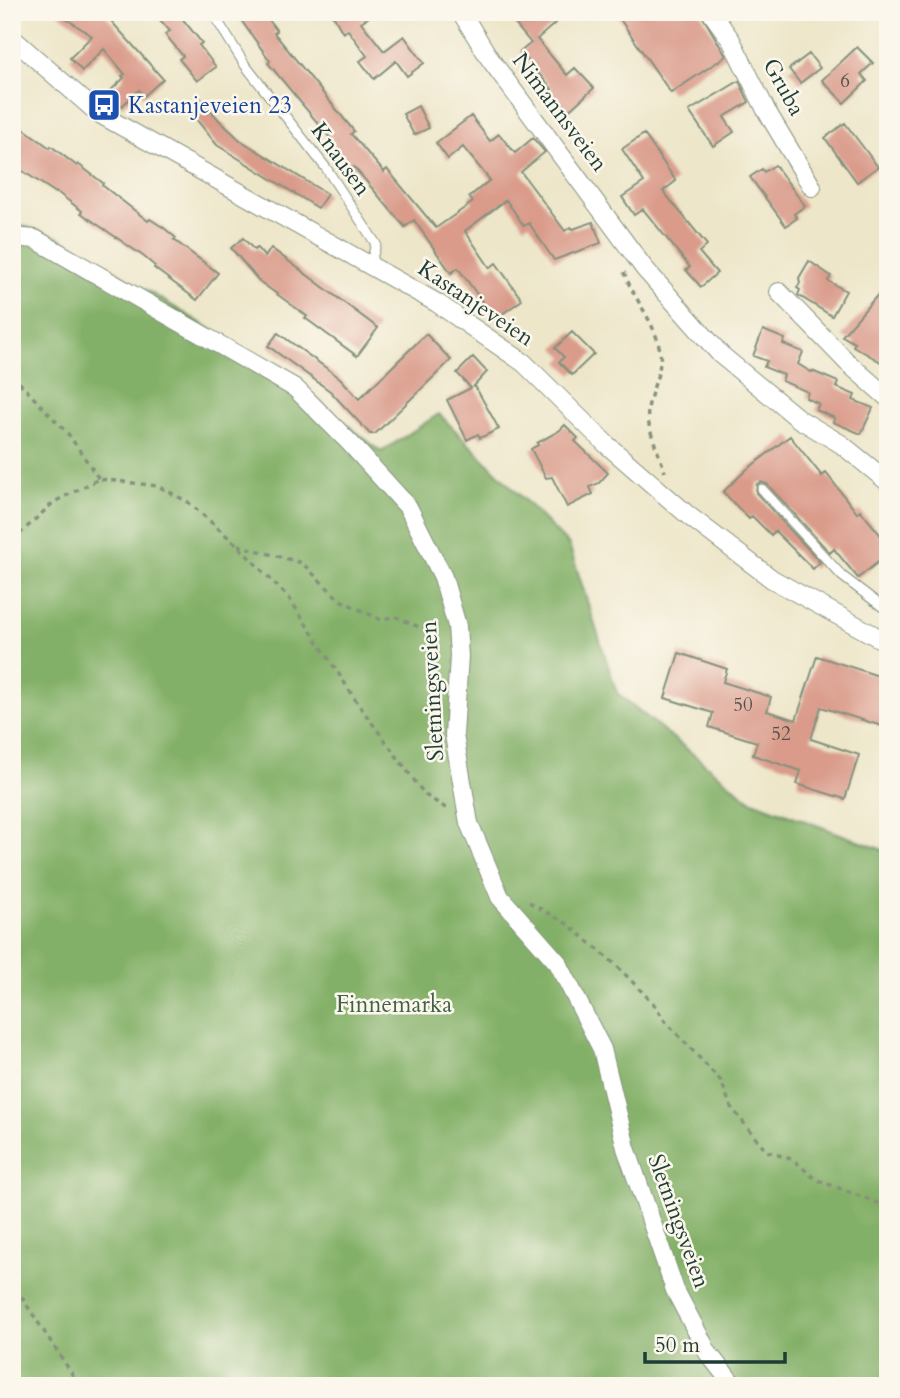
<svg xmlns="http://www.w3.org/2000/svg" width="900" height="1398" font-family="Cardo,serif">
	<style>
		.forest { fill: #83b068; stroke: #51764e; stroke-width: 2 }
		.building { fill: #da9b8b }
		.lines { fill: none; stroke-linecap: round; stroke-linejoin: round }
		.service-casing { stroke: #86927e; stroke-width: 11 }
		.minor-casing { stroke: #86927e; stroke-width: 20 }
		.path { stroke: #86927e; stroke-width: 3.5; stroke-dasharray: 5 5; stroke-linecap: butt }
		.service { stroke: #fff; stroke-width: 9 }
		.minor { stroke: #fff; stroke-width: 18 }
		.labels { text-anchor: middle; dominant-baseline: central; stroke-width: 5; stroke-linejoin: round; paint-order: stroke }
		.number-label { font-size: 19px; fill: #4e544a }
		.street-label { font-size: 23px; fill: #1f3d34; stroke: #fbf7ec }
		.transit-label { font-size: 23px; fill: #164399; stroke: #fbf7ec; text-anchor: start }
		.park-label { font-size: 23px; fill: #406145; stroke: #fbf7ec }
	</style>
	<rect width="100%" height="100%" fill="#fbf7ec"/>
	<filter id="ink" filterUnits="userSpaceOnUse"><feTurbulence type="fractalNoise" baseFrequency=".0143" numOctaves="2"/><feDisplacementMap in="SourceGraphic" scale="14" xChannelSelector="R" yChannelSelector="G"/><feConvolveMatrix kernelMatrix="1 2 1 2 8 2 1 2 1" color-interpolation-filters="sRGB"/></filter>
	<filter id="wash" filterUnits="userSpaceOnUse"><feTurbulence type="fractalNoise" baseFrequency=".00686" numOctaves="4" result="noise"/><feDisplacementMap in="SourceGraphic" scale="28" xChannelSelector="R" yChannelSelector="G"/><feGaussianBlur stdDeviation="1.57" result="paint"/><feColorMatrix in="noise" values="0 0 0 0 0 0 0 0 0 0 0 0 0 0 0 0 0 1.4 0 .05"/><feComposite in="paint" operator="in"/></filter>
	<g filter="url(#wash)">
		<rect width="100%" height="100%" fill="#ede6c9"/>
		<path class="forest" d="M 17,224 L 60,238 L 209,328 L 300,386 L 381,452 L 439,414 L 569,545 L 617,693 L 750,800 L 888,852 L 888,1386 L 12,1386 L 12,225 Z"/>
		<g id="blocks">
			<path class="building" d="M 56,12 L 103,12 L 163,79 L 144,96 L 139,90 L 122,106 L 109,92 L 124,78 L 122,76 L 125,74 L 104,49 L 82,71 L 70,58 L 92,36 Z
				M 153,12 L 177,12 L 202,43 L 199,45 L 216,67 L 197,81 L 179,59 L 183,56 L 165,34 L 170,31 Z
				M 238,12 L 263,12 L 277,31 L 274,33 L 354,131 L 351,134 L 384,172 L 387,169 L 436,228 L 473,202 L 469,197 L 490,180 L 463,147 L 448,159 L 436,143 L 471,116 L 490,141 L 499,134 L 515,153 L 533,138 L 545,152 L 521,172 L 565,231 L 571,227 L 573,229 L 593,222 L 601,243 L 554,260 L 529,223 L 524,226 L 506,200 L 465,231 L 490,268 L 496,263 L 522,300 L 495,319 L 458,268 L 451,273 L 414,220 L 405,227 L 354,167 L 351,170 L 332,148 L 335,146 L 331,139 L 268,63 L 270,61 L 241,20 L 243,19 Z
				M 331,12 L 377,12 L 361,22 L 384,51 L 404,36 L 424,63 L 407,76 L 396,61 L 374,79 L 360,61 L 367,56 L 348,30 L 343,33 Z
				M 505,12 L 568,12 L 537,39 L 567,75 L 575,68 L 594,88 L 563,116 L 544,96 L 552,89 L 520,52 L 531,43 Z
				M 615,12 L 700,12 L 726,56 L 671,93 Z
				M 857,47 L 873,63 L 861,74 L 867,81 L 844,103 L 822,80 Z
				M 809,54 L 820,68 L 800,83 L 789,69 Z
				M 739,81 L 749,102 L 724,117 L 734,132 L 713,146 L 689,111 Z
				M 200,98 L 219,120 L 240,140 L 327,194 L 318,208 L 217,145 L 188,109 Z
				M 418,106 L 429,128 L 414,135 L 403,114 Z
				M 845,123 L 878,167 L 857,182 L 825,138 Z
				M 24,129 L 50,148 L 51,146 L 77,166 L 78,164 L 103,183 L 102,185 L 148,221 L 150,219 L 164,228 L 176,238 L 174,240 L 218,273 L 197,300 L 154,268 L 155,266 L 143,256 L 81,213 L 82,211 L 57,192 L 56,193 L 12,164 L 12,144 Z
				M 644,134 L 676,181 L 663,191 L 707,245 L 699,252 L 717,273 L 701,287 L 686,270 L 690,267 L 643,209 L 634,215 L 622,197 L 644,182 L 622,149 Z
				M 775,165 L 805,206 L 794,214 L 797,218 L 786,226 L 750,177 L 762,169 L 764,172 Z
				M 243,238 L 254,250 L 257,248 L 265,257 L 271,248 L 378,328 L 357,356 L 305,318 L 307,316 L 259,281 L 231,248 Z
				M 809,261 L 831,276 L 828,281 L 846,291 L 832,316 L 798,295 L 800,290 L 797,288 L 800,283 L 799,278 Z
				M 888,283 L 888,366 L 853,346 L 855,343 L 842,336 Z
				M 763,330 L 785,339 L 783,344 L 803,352 L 798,364 L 811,372 L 812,371 L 838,382 L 836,387 L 855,395 L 853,400 L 873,408 L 861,434 L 833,422 L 835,418 L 816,410 L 819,404 L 806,398 L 808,392 L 782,381 L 784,375 L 764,367 L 767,361 L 753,356 Z
				M 572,332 L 594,354 L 572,375 L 559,362 L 564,357 L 555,348 Z
				M 278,333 L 340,378 L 359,399 L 426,334 L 451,360 L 375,434 L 370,434 L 330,391 L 268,346 Z
				M 473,357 L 487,372 L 473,387 L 475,386 L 499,429 L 480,438 L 478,434 L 467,440 L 447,400 L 471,388 L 457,373 Z
				M 565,425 L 578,438 L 575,441 L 577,443 L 608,473 L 599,483 L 590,487 L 593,494 L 567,507 L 552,477 L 546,478 L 531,449 L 538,445 L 537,443 L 559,431 Z
				M 790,436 L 822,476 L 826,473 L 857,513 L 860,510 L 888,544 L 888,554 L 858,578 L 834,549 L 830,553 L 767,484 L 761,482 L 757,484 L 756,493 L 820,562 L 813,569 L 775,531 L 771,535 L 752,516 L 749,519 L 723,492 L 745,471 Z
				M 679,653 L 727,669 L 723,682 L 771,697 L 767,711 L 796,720 L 817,656 L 888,679 L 888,718 L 885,727 L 821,707 L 811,739 L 859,755 L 845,799 L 797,784 L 801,771 L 753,755 L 757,742 L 709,727 L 713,713 L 665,698 Z"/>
		</g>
	</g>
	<g filter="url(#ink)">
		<use href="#blocks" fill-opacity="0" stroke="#86927e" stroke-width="2"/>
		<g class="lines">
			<defs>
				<path id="service" d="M 212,12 L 245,65 L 326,168 L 376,244 L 370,265
					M 762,489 L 842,576 L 888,611"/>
				<path id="minor" d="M 461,12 L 490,59 L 644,268 L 721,355 L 799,419 L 841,444 L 888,482
					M 711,12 L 731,40 L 766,110 L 812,187
					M 12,38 L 98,113 L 437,303 L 524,363 L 606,444 L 689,516 L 772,579 L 888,643
					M 12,237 L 35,239 L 295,388 L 350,443 L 408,507 L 443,577 L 457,626 L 459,656 L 454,735 L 469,823 L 500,897 L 558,963 L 602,1049 L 626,1148 L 675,1290 L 708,1353 L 734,1386
					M 779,292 L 848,363 L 888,398"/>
			</defs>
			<use href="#service" class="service-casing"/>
			<use href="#minor" class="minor-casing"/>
			<path class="path" d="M 624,272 C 633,298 653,319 659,346 C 666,372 645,395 648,420 C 651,437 660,456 665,472
				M 12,375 L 69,435 L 99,479
				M 12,541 L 54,502 L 99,479 L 158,486 L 188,502 L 236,544 L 289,598 L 361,708 L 425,795 L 449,810
				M 238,545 L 302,563 L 340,600 L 381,620 L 394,616 L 419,627 L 440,626
				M 529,902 L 569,925 L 616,965 L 653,1003 L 665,1021 L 721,1081 L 731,1107 L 766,1151 L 794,1160 L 815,1179 L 888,1207
				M 12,1279 L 26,1304 L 80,1386"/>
			<use href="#service" class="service"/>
			<use href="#minor" class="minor"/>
		</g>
	</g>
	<defs>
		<symbol id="bus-square" viewBox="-11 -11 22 22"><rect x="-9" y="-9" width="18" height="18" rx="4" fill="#1a4fb4" stroke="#fbf7ec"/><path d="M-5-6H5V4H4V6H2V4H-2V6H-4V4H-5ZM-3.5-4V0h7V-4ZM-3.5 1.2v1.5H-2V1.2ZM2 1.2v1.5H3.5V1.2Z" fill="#fff"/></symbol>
	</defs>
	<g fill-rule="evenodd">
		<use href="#bus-square" x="85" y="86" width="38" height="38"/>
	</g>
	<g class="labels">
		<g class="number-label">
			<text x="845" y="81">6</text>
			<text x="743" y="705">50</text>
			<text x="781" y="734">52</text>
		</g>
		<g class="street-label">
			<text transform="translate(784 87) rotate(61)">Gruba</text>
			<text transform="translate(560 112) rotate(53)">Nimannsveien</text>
			<text transform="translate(341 159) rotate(54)">Knausen</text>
			<text transform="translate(476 303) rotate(34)">Kastanjeveien</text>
			<text transform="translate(432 691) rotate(-93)">Sletningsveien</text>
			<text transform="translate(679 1221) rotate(70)">Sletningsveien</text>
		</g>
		<g class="transit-label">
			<text x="128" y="105">Kastanjeveien 23</text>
		</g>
		<g class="park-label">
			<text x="394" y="1004">Finnemarka</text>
		</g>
	</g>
	<rect width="900" height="1398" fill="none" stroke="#fbf7ec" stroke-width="42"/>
	<path d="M645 1352v10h140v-10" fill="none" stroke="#1f3d34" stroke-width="3.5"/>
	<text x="655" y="1352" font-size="21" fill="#1f3d34" stroke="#fbf7ec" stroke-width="5" paint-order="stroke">50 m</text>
</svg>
